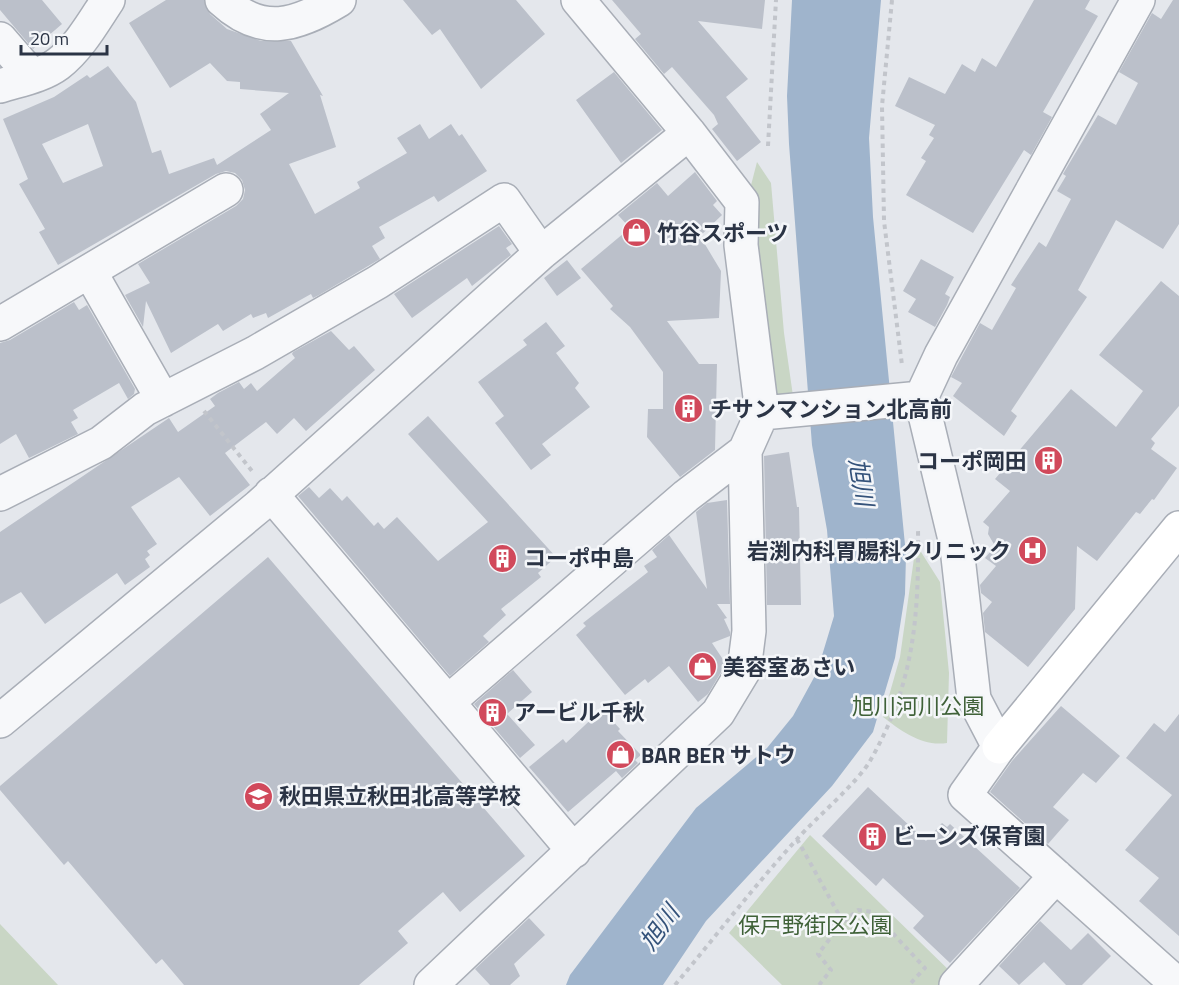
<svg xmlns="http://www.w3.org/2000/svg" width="1179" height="985" font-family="'Titillium Web','Noto Sans JP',sans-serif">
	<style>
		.green { fill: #c9d6c5 }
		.water { fill: #9fb4cc }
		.building { fill: #bbc0ca; fill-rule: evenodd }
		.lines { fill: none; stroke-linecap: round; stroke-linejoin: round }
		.street-casing { stroke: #a9aeb7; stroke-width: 36 }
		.secondary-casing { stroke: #a9aeb7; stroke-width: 36 }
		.path { stroke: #c2c5cb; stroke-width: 4; stroke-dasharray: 4.5 4.5; stroke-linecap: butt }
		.street { stroke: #f7f8fa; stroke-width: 33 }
		.secondary { stroke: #fff; stroke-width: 33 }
		.labels { text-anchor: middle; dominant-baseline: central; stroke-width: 5; stroke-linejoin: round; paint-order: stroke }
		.poi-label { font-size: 22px; font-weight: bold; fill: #2b3445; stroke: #f4f6f9; text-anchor: start }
		.park-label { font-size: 22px; fill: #3f6138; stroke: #f4f6f9 }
		.water-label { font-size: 24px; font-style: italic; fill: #34527a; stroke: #f4f6f9 }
	</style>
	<rect width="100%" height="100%" fill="#e4e7ec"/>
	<path class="green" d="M 757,162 L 771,183 L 784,333 L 794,403 L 770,407 L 749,193 Z
		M 916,544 L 940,582 L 949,673 L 947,743 C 923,747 901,731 883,717 L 900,657 Z
		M 810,835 L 956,977 L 949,985 L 782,985 L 729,933 Z
		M 0,924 L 58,985 L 0,985 Z"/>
	<path class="water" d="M 792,0 L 881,0 L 869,138 L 873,217 L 906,555 L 905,594 L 895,658 L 873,732 L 832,786 L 706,921 L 663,985 L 566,985 L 570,975 L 696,808 L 767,748 L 793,716 L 817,672 L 834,616 L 827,530 L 812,445 L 789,144 L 787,96 Z"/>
	<path class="building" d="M 0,0 L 42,0 L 62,24 L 33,49 L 0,10 Z
		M 166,0 L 204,0 L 210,14 L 227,29 L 261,41 L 291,41 L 323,96 L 320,95 L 336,147 L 289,164 L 315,214 L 360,188 L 357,182 L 407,153 L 397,138 L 420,124 L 429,139 L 451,124 L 459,136 L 462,134 L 487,171 L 438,202 L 434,196 L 379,227 L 385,238 L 372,246 L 380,259 L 319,295 L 313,298 L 311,294 L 268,318 L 266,313 L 253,318 L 251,314 L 223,331 L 218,324 L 171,353 L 146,301 L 143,327 L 125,295 L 150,283 L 138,264 L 236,206 L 243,199 L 245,190 L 242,180 L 235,173 L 226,171 L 216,174 L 58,265 L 39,232 L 45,229 L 19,184 L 28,179 L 3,119 L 54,97 L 87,75 L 90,78 L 108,66 L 136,102 L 152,153 L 161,150 L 169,174 L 214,158 L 217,165 L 271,130 L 260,114 L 289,93 L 240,89 L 240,82 L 227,81 L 210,63 L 170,88 L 129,23 ZM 88,124 L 103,166 L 63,183 L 42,144 Z
		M 403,0 L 516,0 L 545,34 L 481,89 L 440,29 L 432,35 Z
		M 612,0 L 765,0 L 762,29 L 698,21 L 748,79 L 726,97 L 761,142 L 737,161 L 712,129 L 718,124 L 714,115 L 672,67 L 664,74 L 635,39 L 641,34 Z
		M 1034,0 L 1090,0 L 1085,9 L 1098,16 L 1043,112 L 1052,117 L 1031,155 L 1024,150 L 973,233 L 906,195 L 926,161 L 921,158 L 934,138 L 929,135 L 935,125 L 895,106 L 909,77 L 945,94 L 962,64 L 975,72 L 982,58 L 996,67 Z
		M 1173,0 L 1179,0 L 1179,224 L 1163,249 L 1116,220 L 1078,290 L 1087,297 L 1011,411 L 1017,416 L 1004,436 L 953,396 L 962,383 L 951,377 L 980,323 L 992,330 L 1016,288 L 1011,285 L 1039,242 L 1046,247 L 1071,199 L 1057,191 L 1066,176 L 1063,174 L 1098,115 L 1116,125 L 1138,83 L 1119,72 L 1152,13 L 1161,19 Z
		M 614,72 L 662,130 L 621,163 L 576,100 Z
		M 695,172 L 717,201 L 713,205 L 722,215 L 700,236 L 721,271 L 719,318 L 667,321 L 699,364 L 717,364 L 715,450 L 680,477 L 647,437 L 648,409 L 663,409 L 663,372 L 630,327 L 610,309 L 613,306 L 581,269 L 630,228 L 618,215 L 657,183 L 668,196 Z
		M 499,226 L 512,244 L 506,248 L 511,255 L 472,286 L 467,278 L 412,318 L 394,294 Z
		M 921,259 L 954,277 L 945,294 L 950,297 L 947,305 L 935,327 L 908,312 L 916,299 L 903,291 Z
		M 567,260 L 581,278 L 557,296 L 544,278 Z
		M 1161,281 L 1179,296 L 1179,406 L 1151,439 L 1155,443 L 1151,449 L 1177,468 L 1154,500 L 1152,499 L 1140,514 L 1136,512 L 1097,561 L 1077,546 L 1075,609 L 1028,667 L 985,632 L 983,613 L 992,602 L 981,593 L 980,585 L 996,566 L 985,558 L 995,546 L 988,534 L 989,527 L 983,522 L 1010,491 L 995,479 L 1071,389 L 1116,427 L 1143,391 L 1099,355 Z
		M 74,302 L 79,310 L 87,305 L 135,389 L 134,394 L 128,399 L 119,383 L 73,410 L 78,418 L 71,422 L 78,434 L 29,458 L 16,434 L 0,444 L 0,343 L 10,340 Z
		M 546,322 L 565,346 L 556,353 L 579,383 L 575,388 L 590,407 L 542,444 L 551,455 L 531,470 L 495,423 L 504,416 L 478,382 L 527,345 L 523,340 Z
		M 331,331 L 349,350 L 354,346 L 375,370 L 306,431 L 294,418 L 277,434 L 266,422 L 225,453 L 250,485 L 210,516 L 179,477 L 131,507 L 157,544 L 147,551 L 150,555 L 145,559 L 150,567 L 125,585 L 117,573 L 45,624 L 21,592 L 0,604 L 0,532 L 169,418 L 178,432 L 215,406 L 210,399 L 218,393 L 239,382 L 244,389 L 251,383 L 257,391 L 295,358 L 292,354 L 293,352 Z
		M 428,416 L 556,557 L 538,573 L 541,577 L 501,609 L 506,615 L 483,636 L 489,642 L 450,676 L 298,496 L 309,487 L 319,498 L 330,488 L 342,501 L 347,496 L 374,526 L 378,522 L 384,529 L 397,517 L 438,561 L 488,522 L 408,434 Z
		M 789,452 L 797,507 L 799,507 L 801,605 L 767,605 L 764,456 Z
		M 727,500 L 730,604 L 717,604 L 727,618 L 724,619 L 730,632 L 730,636 L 712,643 L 726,664 L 708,694 L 698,702 L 669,666 L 648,683 L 645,679 L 625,695 L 576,635 L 586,626 L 583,623 L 648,572 L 644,566 L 657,557 L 652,550 L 669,535 L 707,589 L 696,512 L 707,503 Z
		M 268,557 L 525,856 L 460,912 L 443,892 L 398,931 L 408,943 L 359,985 L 184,985 L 162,959 L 156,964 L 68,861 L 64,865 L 0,790 L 0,786 Z
		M 513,670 L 532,692 L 507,714 L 535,745 L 520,758 L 474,704 Z
		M 1061,706 L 1120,756 L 1096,783 L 1083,773 L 1053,807 L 1069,820 L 1048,844 L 990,792 L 1012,761 Z
		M 602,709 L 620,729 L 618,731 L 641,755 L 635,760 L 638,763 L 622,778 L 616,771 L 568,812 L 529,767 L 563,739 L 566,743 Z
		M 1179,714 L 1179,936 L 1139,901 L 1159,878 L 1125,850 L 1172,795 L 1126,758 L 1154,723 L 1165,732 Z
		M 868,787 L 926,841 L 942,823 L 947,827 L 950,824 L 1020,888 L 950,963 L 913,928 L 924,916 L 883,878 L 876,886 L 822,836 Z
		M 529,918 L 545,935 L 514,964 L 520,976 L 510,985 L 490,985 L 475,969 Z
		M 1040,921 L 1071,950 L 1088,933 L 1111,956 L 1082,985 L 1066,985 L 1044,962 L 1019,985 L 999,966 Z"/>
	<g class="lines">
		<defs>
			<path id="street" d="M 222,0 C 262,37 296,26 339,0
				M 578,0 L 689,133 L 742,202 L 741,245 L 762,413 L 921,398 L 957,548 L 974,699 L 999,747 L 965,795 L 1178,985
				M 0,39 L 32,76
				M 0,86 C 19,80 42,76 58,64 C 79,48 94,21 108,0
				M 90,272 L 163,400
				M 0,324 L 226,190
				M 921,398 L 941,355 L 1138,0
				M 0,494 L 101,443 L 145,409 L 255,353 L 378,282 L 504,200 L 541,253
				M 271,494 L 574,851
				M 448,702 L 686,496 L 745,451
				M 0,721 L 259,506 L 541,253 L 689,133
				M 431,985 L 718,713 L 744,670 L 749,631 L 745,451 L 762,413
				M 956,985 L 1056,876"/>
			<path id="secondary" d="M 999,747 L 1179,528"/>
		</defs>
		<use href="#street" class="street-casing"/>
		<use href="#secondary" class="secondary-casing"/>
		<path class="path" d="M 892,0 L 882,106 L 884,221 L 902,365
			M 768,146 L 776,0
			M 204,411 L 252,471
			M 797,839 L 843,922
			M 675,985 C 716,936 755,885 798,838 C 817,817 857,783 870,761 C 915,683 919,614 918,527
			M 819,985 L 831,970 L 818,954 L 843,922 L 858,910 L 873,912 L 925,968 L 909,985"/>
		<use href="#street" class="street"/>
		<use href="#secondary" class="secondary"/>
	</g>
	<defs>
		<symbol id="shop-disc" viewBox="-11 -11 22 22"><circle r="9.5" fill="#d1495b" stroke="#f4f6f9"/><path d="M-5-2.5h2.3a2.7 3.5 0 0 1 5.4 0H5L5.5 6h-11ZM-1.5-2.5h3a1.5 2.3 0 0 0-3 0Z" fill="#fff"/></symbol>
		<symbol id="building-disc" viewBox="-11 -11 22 22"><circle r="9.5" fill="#d1495b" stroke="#f4f6f9"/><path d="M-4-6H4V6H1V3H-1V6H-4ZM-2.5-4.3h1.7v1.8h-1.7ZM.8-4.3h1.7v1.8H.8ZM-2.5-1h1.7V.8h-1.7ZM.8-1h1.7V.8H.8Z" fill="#fff"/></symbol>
		<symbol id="hospital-disc" viewBox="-11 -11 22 22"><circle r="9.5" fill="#d1495b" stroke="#f4f6f9"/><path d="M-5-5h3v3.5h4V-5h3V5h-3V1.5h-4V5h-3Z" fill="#fff"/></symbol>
		<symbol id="school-disc" viewBox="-11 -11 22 22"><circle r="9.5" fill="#d1495b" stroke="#f4f6f9"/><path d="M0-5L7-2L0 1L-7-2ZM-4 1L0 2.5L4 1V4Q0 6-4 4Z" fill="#fff"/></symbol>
	</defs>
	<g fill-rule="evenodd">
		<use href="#shop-disc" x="620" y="216" width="33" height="33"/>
		<use href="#building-disc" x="672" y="392" width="33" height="33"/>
		<use href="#building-disc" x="1032" y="444" width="33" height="33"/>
		<use href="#hospital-disc" x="1016" y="534" width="33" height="33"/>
		<use href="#building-disc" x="486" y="542" width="33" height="33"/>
		<use href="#shop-disc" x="686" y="650" width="33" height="33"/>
		<use href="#building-disc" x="476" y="696" width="33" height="33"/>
		<use href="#shop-disc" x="604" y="738" width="33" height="33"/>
		<use href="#school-disc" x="242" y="780" width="33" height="33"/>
		<use href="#building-disc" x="856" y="820" width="33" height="33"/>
	</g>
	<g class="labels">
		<g class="poi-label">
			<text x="657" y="233">竹谷スポーツ</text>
			<text x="710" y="409">チサンマンション北高前</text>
			<text x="1027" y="461" text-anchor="end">コーポ岡田</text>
			<text x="1011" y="551" text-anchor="end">岩渕内科胃腸科クリニック</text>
			<text x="524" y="558">コーポ中島</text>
			<text x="723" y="667">美容室あさい</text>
			<text x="514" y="712">アービル千秋</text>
			<text x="641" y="755">BAR BER サトウ</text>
			<text x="279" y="796">秋田県立秋田北高等学校</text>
			<text x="893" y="836">ビーンズ保育園</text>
		</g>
		<g class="park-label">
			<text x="918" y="706">旭川河川公園</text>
			<text x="815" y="925">保戸野街区公園</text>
		</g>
		<g class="water-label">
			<text transform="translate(862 482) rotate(81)">旭川</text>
			<text transform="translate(659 927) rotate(-54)">旭川</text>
		</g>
	</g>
	<path d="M21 45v9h86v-9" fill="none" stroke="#2b3445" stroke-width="3"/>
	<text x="30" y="45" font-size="18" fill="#2b3445" stroke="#f4f6f9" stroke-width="4.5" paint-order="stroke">20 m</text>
</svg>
